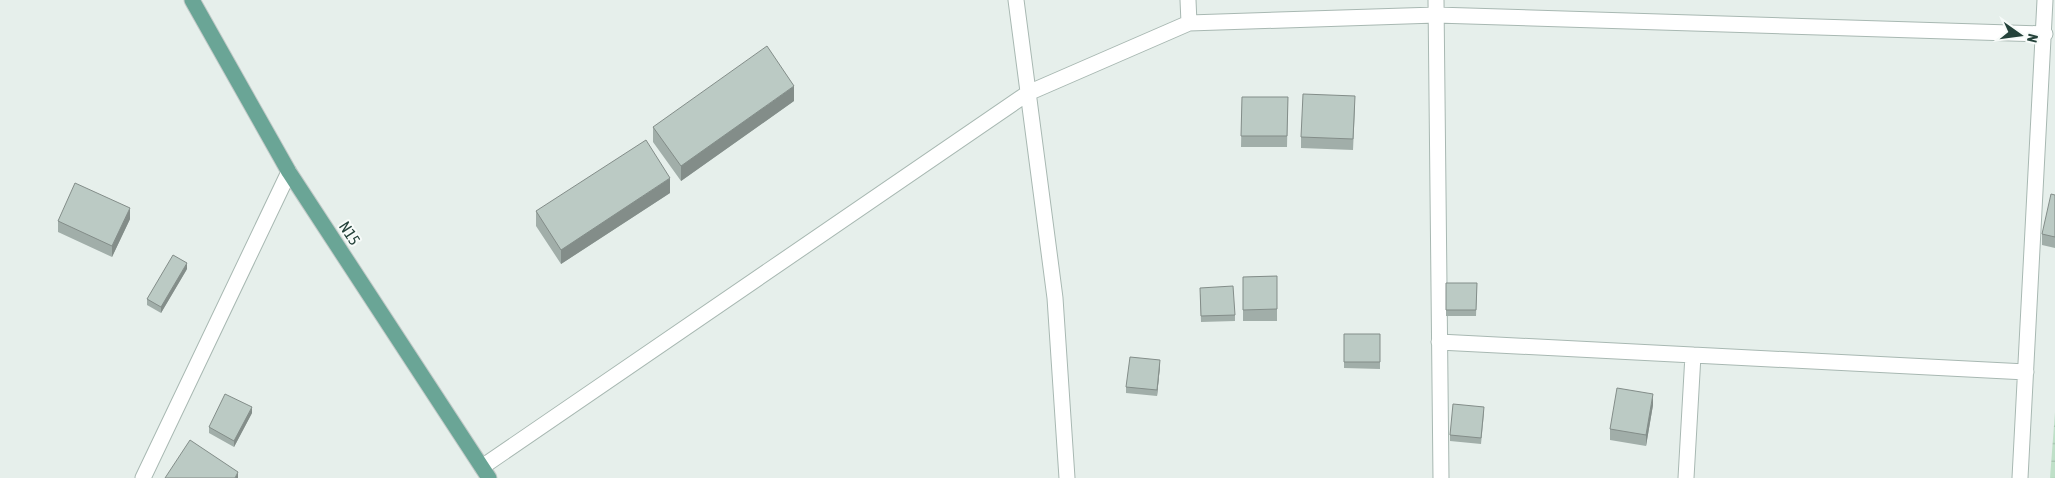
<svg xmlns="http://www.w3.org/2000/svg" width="2055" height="478" font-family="'Asap Condensed',sans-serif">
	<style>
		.wetland { fill: url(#wetland-marsh) }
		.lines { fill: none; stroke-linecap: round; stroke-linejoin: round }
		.minor-casing { stroke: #a8b8b2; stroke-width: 17 }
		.primary-casing { stroke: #c2cac8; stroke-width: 17 }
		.minor { stroke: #fff; stroke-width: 15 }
		.primary { stroke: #6aa596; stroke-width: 15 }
		.wall { fill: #a1aea9 }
		.shaded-wall { fill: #838d89 }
		.building { fill: #bbcac4; stroke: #838d89 }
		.labels { text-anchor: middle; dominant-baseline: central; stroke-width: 4; stroke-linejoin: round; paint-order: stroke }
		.street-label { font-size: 16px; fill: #24423a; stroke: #f7fbf9 }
	</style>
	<defs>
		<pattern id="wetland-marsh" width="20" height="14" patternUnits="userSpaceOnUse" patternTransform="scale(1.25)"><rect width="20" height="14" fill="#bfe0c8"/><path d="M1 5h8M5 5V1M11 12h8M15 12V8" fill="none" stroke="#a4c1ad"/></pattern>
	</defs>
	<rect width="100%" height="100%" fill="#e6efeb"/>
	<path class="wetland" d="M 2055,411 L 2055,478 L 2050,478 L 2055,412 Z"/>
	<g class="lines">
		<defs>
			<path id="minor" d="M 1016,0 L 1055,298 L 1067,478
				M 1188,0 L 1189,23
				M 1436,0 L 1441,478
				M 1439,342 L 2026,372
				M 482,467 L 1028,93 L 1189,23 L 1436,15 L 2045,34
				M 143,478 L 289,172
				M 1686,478 L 1693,355
				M 2020,478 L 2045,0"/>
			<path id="primary" d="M 192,0 L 289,172 L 489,478"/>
		</defs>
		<use href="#minor" class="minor-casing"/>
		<use href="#primary" class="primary-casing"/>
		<use href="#minor" class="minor"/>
		<use href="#primary" class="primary"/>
	</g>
	<path class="wall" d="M 1242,97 L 1288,97 L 1287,147 L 1241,147 Z
		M 794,101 L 681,181 L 653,142 L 653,127 Z
		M 1355,107 L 1353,150 L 1301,148 L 1301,137 Z
		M 670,193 L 561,264 L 536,226 L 536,211 Z
		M 2055,195 L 2055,248 L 2042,245 L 2042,234 Z
		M 130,219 L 112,257 L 58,232 L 58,221 Z
		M 187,269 L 161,313 L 147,305 L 147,299 Z
		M 1277,276 L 1277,321 L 1243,321 L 1243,277 Z
		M 1446,283 L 1477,283 L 1476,316 L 1446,316 Z
		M 1200,294 L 1235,315 L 1235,321 L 1201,322 Z
		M 1344,334 L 1380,334 L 1380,369 L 1344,368 Z
		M 1160,366 L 1157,396 L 1126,393 L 1126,387 Z
		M 1653,405 L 1646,446 L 1610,440 L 1610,429 Z
		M 252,413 L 234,447 L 209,433 L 209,427 Z
		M 1484,413 L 1481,444 L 1450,441 L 1450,435 Z"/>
	<path class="shaded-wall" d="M 794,86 L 794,101 L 681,181 L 681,166 Z
		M 670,178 L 670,193 L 561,264 L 561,250 Z
		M 130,208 L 130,219 L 112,257 L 112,246 Z
		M 187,263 L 187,269 L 161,313 L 161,307 Z
		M 1160,360 L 1160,366 L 1157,396 L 1157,390 Z
		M 1653,394 L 1653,405 L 1646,446 L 1646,435 Z
		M 252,407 L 252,413 L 234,447 L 234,441 Z
		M 238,472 L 238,478 L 235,478 Z"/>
	<path class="building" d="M 767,46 L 794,86 L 681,166 L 653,127 Z
		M 1303,94 L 1355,96 L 1353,139 L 1301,137 Z
		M 1242,97 L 1288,97 L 1287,136 L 1241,136 Z
		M 646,140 L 670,178 L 561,250 L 536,211 Z
		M 75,183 L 130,208 L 112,246 L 58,221 Z
		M 2051,194 L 2055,195 L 2055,237 L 2042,234 Z
		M 173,255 L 187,263 L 161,307 L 147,299 Z
		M 1277,276 L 1277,309 L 1243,310 L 1243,277 Z
		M 1446,283 L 1477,283 L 1476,310 L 1446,310 Z
		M 1233,286 L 1235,315 L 1201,316 L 1200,288 Z
		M 1344,334 L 1380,334 L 1380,362 L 1344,362 Z
		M 1130,357 L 1160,360 L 1157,390 L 1126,387 Z
		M 1617,388 L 1653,394 L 1646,435 L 1610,429 Z
		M 225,394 L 252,407 L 234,441 L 209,427 Z
		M 1453,404 L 1484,407 L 1481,438 L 1450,435 Z
		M 190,440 L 238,472 L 235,478 L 165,478 Z"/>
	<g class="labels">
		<g class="street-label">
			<text transform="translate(350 233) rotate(57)">N15</text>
		</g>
	</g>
	<g transform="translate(2020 35) rotate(104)" stroke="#f7fbf9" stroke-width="4" paint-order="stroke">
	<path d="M0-4L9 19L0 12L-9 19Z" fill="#24423a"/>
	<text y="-8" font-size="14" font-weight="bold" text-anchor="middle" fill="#24423a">N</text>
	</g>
</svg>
